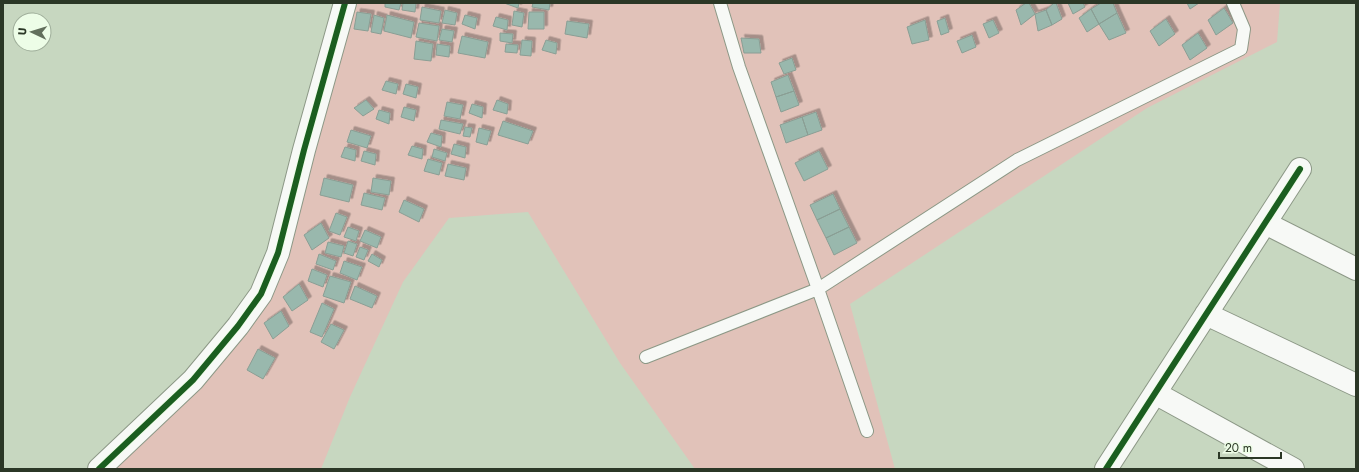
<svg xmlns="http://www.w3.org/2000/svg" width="1359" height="472" font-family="Jost,sans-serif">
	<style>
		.green { fill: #e1c2b9 }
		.building { fill: #99b8ad; stroke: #8a9e94; filter: url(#shadow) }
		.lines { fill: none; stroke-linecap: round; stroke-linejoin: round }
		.service-casing { stroke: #8c9886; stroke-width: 14 }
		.minor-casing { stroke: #8c9886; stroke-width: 24 }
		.service { stroke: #f7f9f6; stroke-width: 12 }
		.minor { stroke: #f7f9f6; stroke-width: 22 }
		.cycleway-casing { stroke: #edfde7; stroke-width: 8 }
		.cycleway { stroke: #1b5e20; stroke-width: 6 }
	</style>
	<defs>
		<filter id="shadow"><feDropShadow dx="3.5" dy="-3.5" stdDeviation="0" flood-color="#0004"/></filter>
	</defs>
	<rect width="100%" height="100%" fill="#c7d7c0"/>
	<path class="green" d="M 357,3 L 1280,3 L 1277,42 L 1147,108 L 850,304 L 895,469 L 695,469 L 620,363 L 528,212 L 449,218 L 403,282 L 350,397 L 321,469 L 115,469 L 201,385 L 244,333 L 315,149 Z"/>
	<path class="building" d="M 385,3 L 401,3 L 399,10 L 385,7 Z
		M 403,3 L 416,3 L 415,12 L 402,10 Z
		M 504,3 L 519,3 L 518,8 Z
		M 533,3 L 550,3 L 549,10 L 532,7 Z
		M 1026,3 L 1029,3 L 1035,14 L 1021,25 L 1016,10 Z
		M 1054,3 L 1056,3 L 1062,19 L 1052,25 L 1046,10 Z
		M 1068,3 L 1083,3 L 1085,7 L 1073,14 Z
		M 1101,3 L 1113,3 L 1117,13 L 1099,24 L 1091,9 Z
		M 1187,3 L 1199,3 L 1190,9 Z
		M 422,7 L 441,11 L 439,23 L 420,20 Z
		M 1224,8 L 1233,23 L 1216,35 L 1208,20 Z
		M 1091,9 L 1099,24 L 1087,32 L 1079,18 Z
		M 445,10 L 457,13 L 455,25 L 442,23 Z
		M 1046,10 L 1052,25 L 1038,31 L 1035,14 Z
		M 514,11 L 524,13 L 522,27 L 512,25 Z
		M 357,12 L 371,14 L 368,31 L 354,29 Z
		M 529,12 L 544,12 L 544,29 L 528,29 Z
		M 1117,13 L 1126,33 L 1109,40 L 1099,24 Z
		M 374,15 L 384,18 L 381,34 L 371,32 Z
		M 387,15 L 414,22 L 411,38 L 384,31 Z
		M 465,15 L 477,18 L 475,29 L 462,24 Z
		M 496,17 L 508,20 L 507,30 L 493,26 Z
		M 945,18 L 949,32 L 941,35 L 937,21 Z
		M 1166,19 L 1175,34 L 1159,46 L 1150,31 Z
		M 925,20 L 929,40 L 912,44 L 907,27 Z
		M 993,20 L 999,33 L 989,38 L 983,24 Z
		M 567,21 L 589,24 L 587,38 L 565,34 Z
		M 419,23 L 439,26 L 437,41 L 416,37 Z
		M 442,29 L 454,31 L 452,42 L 439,40 Z
		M 500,33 L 513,34 L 512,43 L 500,41 Z
		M 1198,33 L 1207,48 L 1190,60 L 1182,45 Z
		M 972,35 L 976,47 L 962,53 L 957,41 Z
		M 462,36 L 488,42 L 485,58 L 458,53 Z
		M 741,38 L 759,39 L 761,53 L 744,53 Z
		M 522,40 L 532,41 L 531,56 L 520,55 Z
		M 546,40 L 557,43 L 556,54 L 542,50 Z
		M 416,41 L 433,44 L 431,61 L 414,59 Z
		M 437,44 L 450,46 L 449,57 L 436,55 Z
		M 506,44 L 518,45 L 517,53 L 505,52 Z
		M 792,58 L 796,70 L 784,74 L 779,63 Z
		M 788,75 L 794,91 L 776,97 L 771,82 Z
		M 386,81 L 398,84 L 396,94 L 382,90 Z
		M 406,84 L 418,87 L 416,98 L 403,94 Z
		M 794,91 L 799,105 L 781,112 L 776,97 Z
		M 366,100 L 374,109 L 363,116 L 354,108 Z
		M 497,100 L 508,104 L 507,114 L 493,110 Z
		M 447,102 L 463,105 L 460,119 L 444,116 Z
		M 472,104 L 483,107 L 482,118 L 469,113 Z
		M 404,107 L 416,110 L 414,121 L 401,117 Z
		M 379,110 L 390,113 L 389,124 L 376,119 Z
		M 816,112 L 822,130 L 808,135 L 802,117 Z
		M 802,117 L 808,135 L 786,143 L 780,125 Z
		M 441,120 L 463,124 L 460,134 L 439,129 Z
		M 503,121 L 533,131 L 528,144 L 498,135 Z
		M 465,127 L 472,128 L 470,137 L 463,136 Z
		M 479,128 L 491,131 L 487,145 L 476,142 Z
		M 351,130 L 371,136 L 367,148 L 347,142 Z
		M 431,133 L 442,136 L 441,147 L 427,142 Z
		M 454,144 L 466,147 L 465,158 L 451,154 Z
		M 412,146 L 423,149 L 422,159 L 408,155 Z
		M 345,147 L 356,150 L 355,161 L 341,157 Z
		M 434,149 L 447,153 L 445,161 L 432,157 Z
		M 364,151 L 376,154 L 375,165 L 361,161 Z
		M 819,151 L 828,169 L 804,181 L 795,163 Z
		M 428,159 L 442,163 L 439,175 L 424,171 Z
		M 448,164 L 466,168 L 464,180 L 445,176 Z
		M 324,178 L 353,185 L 349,202 L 320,195 Z
		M 373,178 L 391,181 L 389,195 L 371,192 Z
		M 364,193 L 385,198 L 382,210 L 361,205 Z
		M 833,194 L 840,209 L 817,220 L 810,205 Z
		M 404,200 L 424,209 L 419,222 L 399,212 Z
		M 840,209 L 849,227 L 826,238 L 817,220 Z
		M 336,213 L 347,217 L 340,235 L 329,231 Z
		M 321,223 L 329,238 L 312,250 L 304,235 Z
		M 348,227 L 359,231 L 356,241 L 344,237 Z
		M 849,227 L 857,243 L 834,255 L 826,238 Z
		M 365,230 L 381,237 L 377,248 L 360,241 Z
		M 348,241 L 357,244 L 353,256 L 344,253 Z
		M 328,242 L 344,246 L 341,257 L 325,253 Z
		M 360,247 L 368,250 L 364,260 L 356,257 Z
		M 319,254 L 336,261 L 333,270 L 316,264 Z
		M 372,254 L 382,260 L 379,267 L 368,261 Z
		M 344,261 L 362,267 L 357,280 L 340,273 Z
		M 312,269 L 327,275 L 323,287 L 308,281 Z
		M 330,276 L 351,282 L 344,303 L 323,296 Z
		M 299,284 L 308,300 L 292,311 L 283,297 Z
		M 355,286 L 377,296 L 372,308 L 350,299 Z
		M 322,303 L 334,309 L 322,337 L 310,332 Z
		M 281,311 L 289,326 L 273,339 L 264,323 Z
		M 331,324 L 344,330 L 334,349 L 321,342 Z
		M 258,349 L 275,358 L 263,379 L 247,370 Z"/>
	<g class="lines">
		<defs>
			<path id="service" d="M 720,3 L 739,67 L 818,289 L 867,431
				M 646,357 L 818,289 L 1017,160 L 1241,49 L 1244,29 L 1233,3"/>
			<path id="minor" d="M 1265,223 L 1356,269
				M 1206,314 L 1356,385
				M 1155,393 L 1293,469
				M 99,469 L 193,380 L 238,326 L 261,294 L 278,253 L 304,150 L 345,3
				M 1106,469 L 1300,169"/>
		</defs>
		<use href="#service" class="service-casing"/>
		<use href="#minor" class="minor-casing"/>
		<use href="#service" class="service"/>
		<use href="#minor" class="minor"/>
		<defs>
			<path id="cycleway" d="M 99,469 L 193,380 L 238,326 L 261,294 L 278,253 L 304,150 L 345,3
				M 1106,469 L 1300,169"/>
		</defs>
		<use href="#cycleway" class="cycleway-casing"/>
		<use href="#cycleway" class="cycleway"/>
	</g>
	<rect width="1359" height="472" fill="none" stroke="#2b3726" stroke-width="8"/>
	<g transform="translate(32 32) rotate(274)"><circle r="19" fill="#edfde7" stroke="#9fae9a"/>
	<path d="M0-3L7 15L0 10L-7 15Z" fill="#626f5c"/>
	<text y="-6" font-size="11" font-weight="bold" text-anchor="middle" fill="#2b3726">U</text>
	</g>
	<path d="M1219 452v6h62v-6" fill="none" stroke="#2b3726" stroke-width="2"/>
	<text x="1225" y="452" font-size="12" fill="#2b3726" stroke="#edfde7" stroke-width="3" paint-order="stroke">20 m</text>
</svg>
